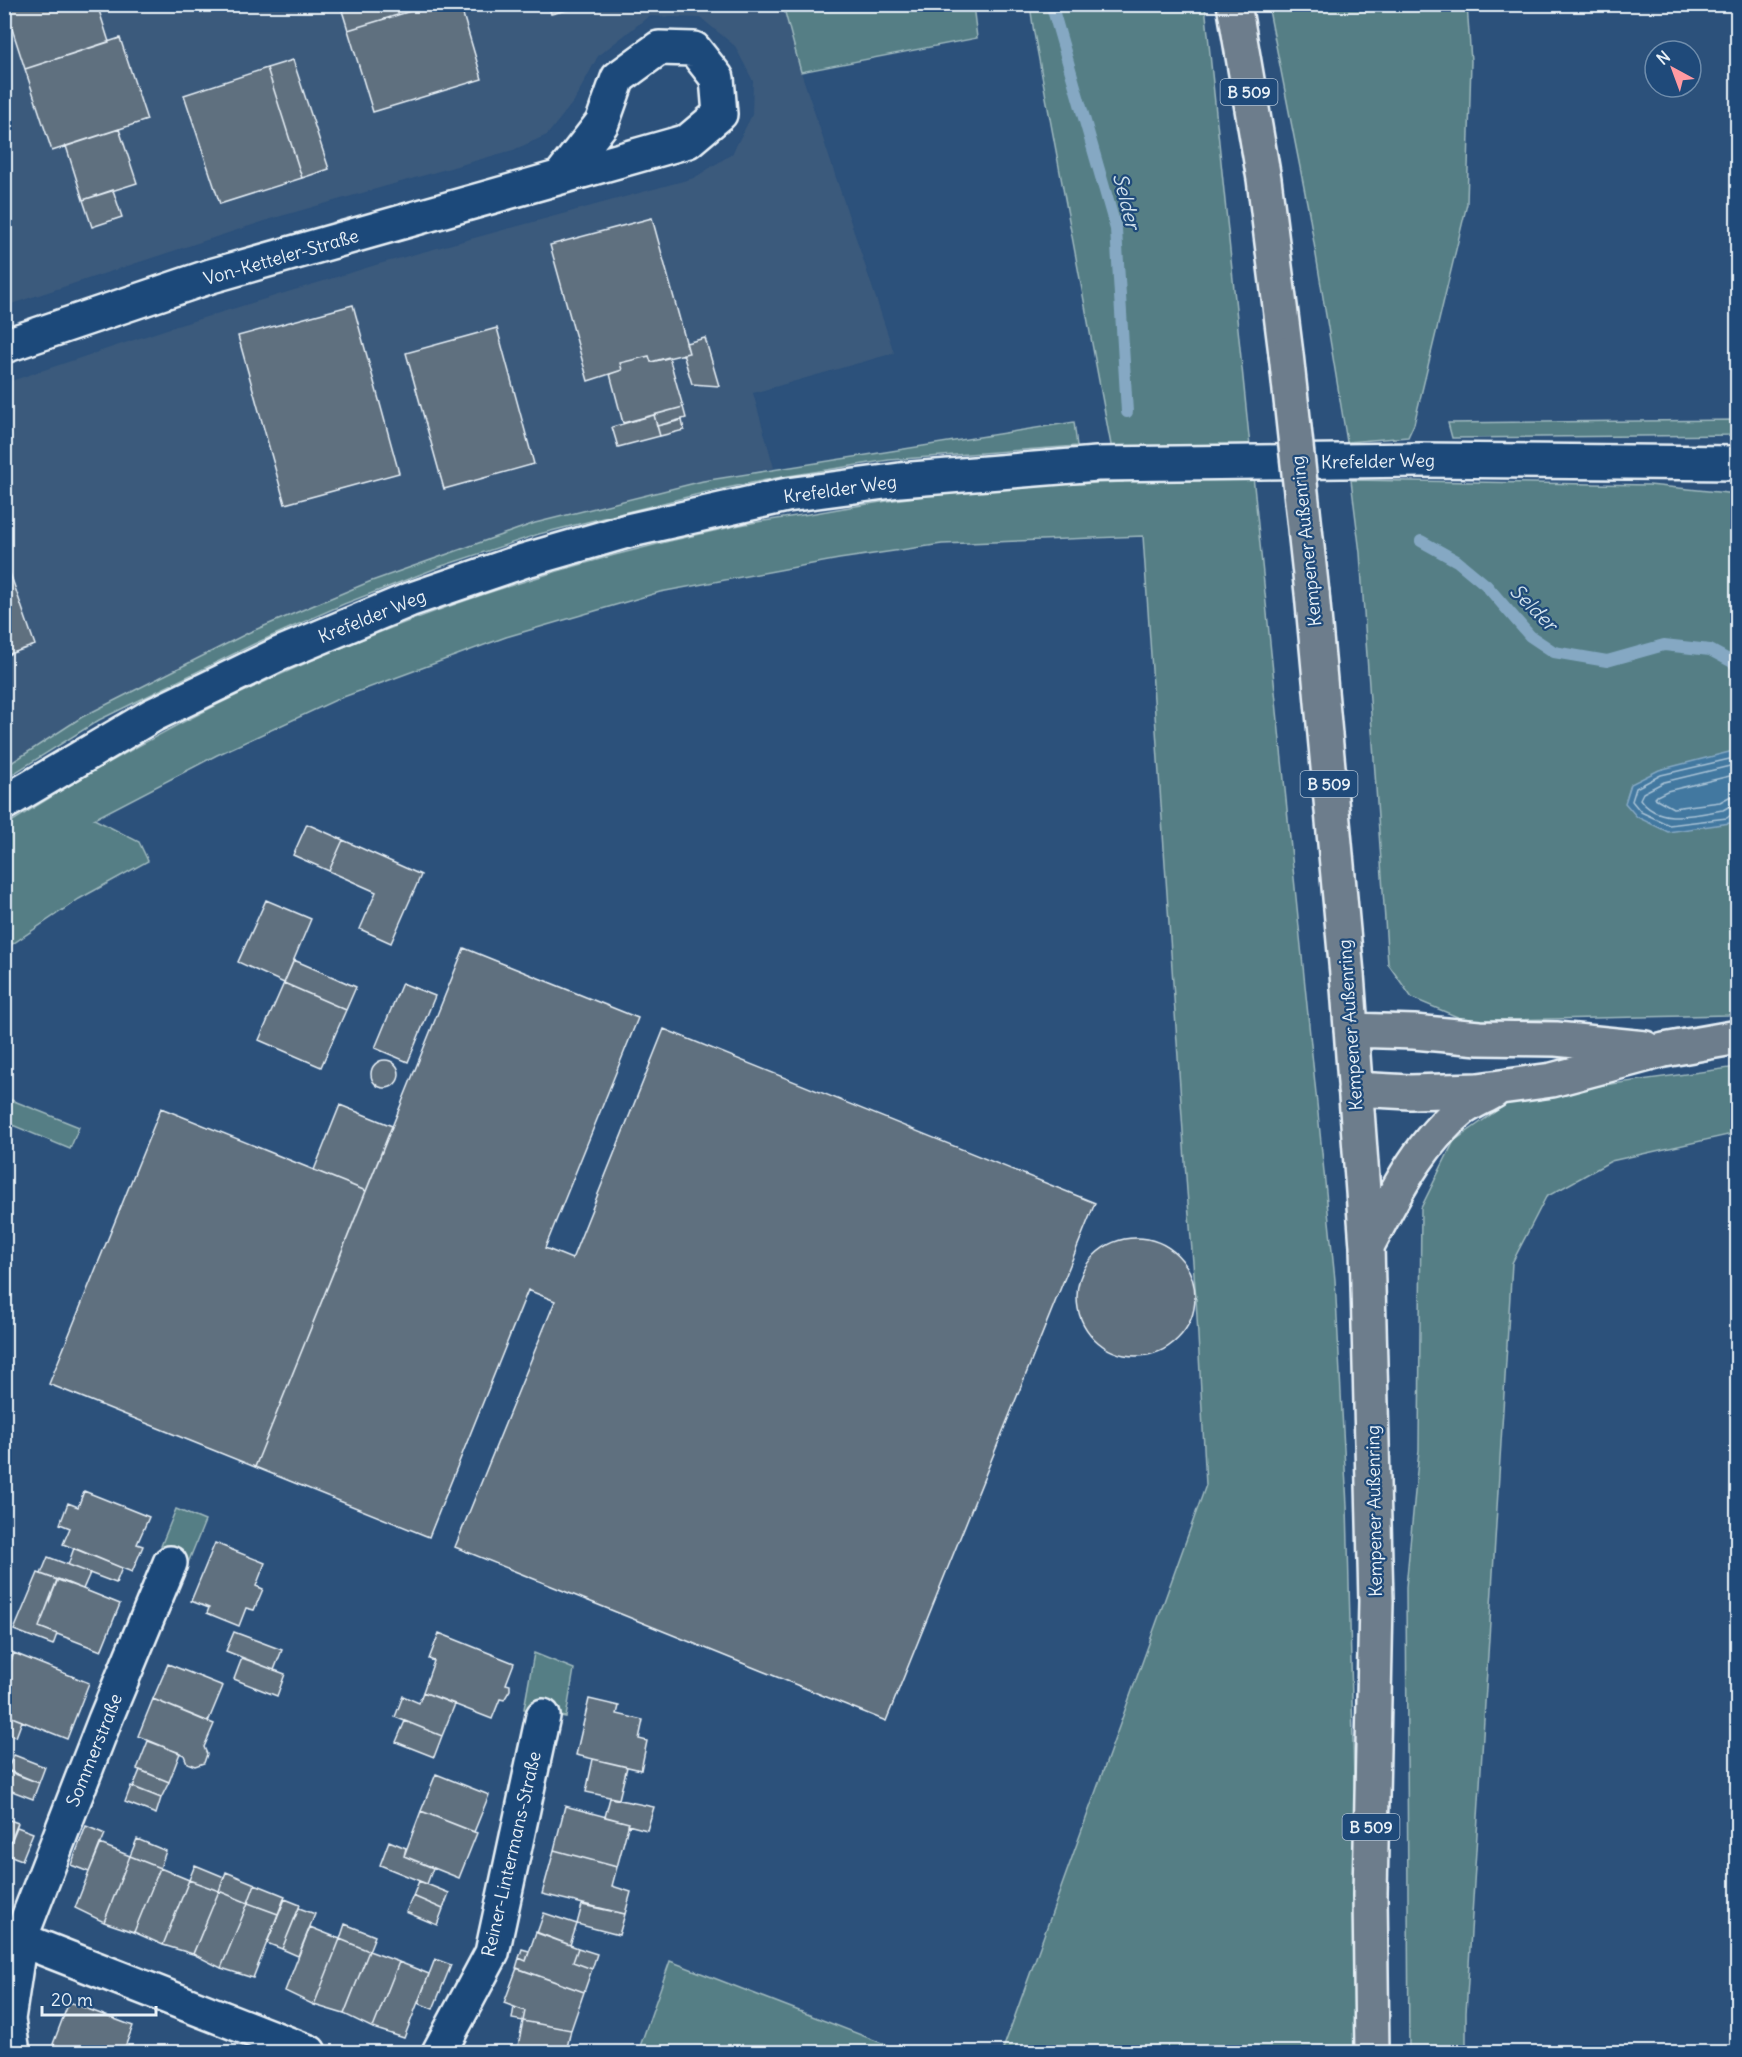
<svg xmlns="http://www.w3.org/2000/svg" width="1742" height="2057" font-family="Delius,sans-serif">
	<style>
		.built { fill: #3b5a7c }
		.green { fill: #547e85; stroke: #9eb8be; stroke-width: 1.5 }
		.water { fill: #4378a0; stroke: #85a8c3; stroke-width: 1.5 }
		.lines { fill: none; stroke-linecap: round; stroke-linejoin: round }
		.shore { stroke: #a6c1d5; stroke-width: 1.5 }
		.stream { stroke: #85a8c3; stroke-width: 12 }
		.building { fill: #5e6f7f; stroke: #e8f1f8; stroke-width: 1.5 }
		.street-casing { stroke: #e8f1f8; stroke-width: 38 }
		.secondary-casing { stroke: #e8f1f8; stroke-width: 38 }
		.primary-casing { stroke: #e8f1f8; stroke-width: 38 }
		.street { stroke: #1f4a7a; stroke-width: 33 }
		.secondary { stroke: #1f4a7a; stroke-width: 33 }
		.primary { stroke: #6d7d8c; stroke-width: 33 }
		.primary-bridge-casing { stroke: #e8f1f8; stroke-width: 38; stroke-linecap: butt }
		.primary-bridge { stroke: #6d7d8c; stroke-width: 33 }
		.labels { text-anchor: middle; dominant-baseline: central; stroke-width: 4.5; stroke-linejoin: round; paint-order: stroke }
		.shield { fill: #1f4a7a; stroke: #acbfd2; stroke-width: 1.5 }
		.shield-label { font-size: 16px; font-weight: bold; fill: #e8f1f8 }
		.street-label { font-size: 18px; fill: #e8f1f8; stroke: #1f4a7a }
		.water-label { font-size: 20px; font-style: italic; fill: #cfdfeb; stroke: #1f4a7a }
	</style>
	<rect width="100%" height="100%" fill="#2c517b"/>
	<filter id="ink" filterUnits="userSpaceOnUse"><feTurbulence type="fractalNoise" baseFrequency=".0167" numOctaves="2"/><feDisplacementMap in="SourceGraphic" scale="12" xChannelSelector="R" yChannelSelector="G"/><feConvolveMatrix kernelMatrix="1 2 1 2 8 2 1 2 1" color-interpolation-filters="sRGB"/></filter>
	<g filter="url(#ink)">
		<path class="built" d="M 5,5 L 783,5 L 801,72 L 894,353 L 753,393 L 774,468 L 703,481 L 535,523 L 369,582 L 250,632 L 82,717 L 5,767 L 5,383 L 167,329 L 379,264 L 694,178 L 732,154 L 752,115 L 753,81 L 735,46 L 701,18 L 649,16 L 598,56 L 574,101 L 547,135 L 513,150 L 274,218 L 5,306 Z"/>
		<path class="green" d="M 783,5 L 973,5 L 977,38 L 801,72 Z
			M 1030,5 L 1205,5 L 1335,1280 L 1347,1506 L 1361,2052 L 1002,2052 L 1206,1485 L 1196,1298 L 1187,1191 L 1143,536 L 942,544 L 839,559 L 660,592 L 506,637 L 338,699 L 217,755 L 94,819 L 139,842 L 148,861 L 79,899 L 5,949 L 5,826 C 225,683 469,583 727,528 C 756,521 786,518 815,513 C 877,502 941,492 1004,487 C 1044,485 1083,484 1123,482 L 1111,445 L 1034,33 Z
			M 1268,5 L 1467,5 L 1471,61 L 1467,204 L 1414,424 L 1408,437 L 1347,442 L 1309,213 Z
			M 1737,420 L 1737,435 L 1452,438 L 1448,423 Z
			M 1074,422 L 1077,446 L 889,460 L 776,478 L 707,492 L 539,534 L 442,566 L 344,604 L 254,644 L 99,720 L 5,779 L 5,767 L 82,717 L 250,632 L 369,582 L 535,523 L 703,481 Z
			M 1351,480 L 1649,485 L 1737,494 L 1737,750 L 1730,823 L 1737,817 L 1737,1013 L 1728,1015 L 1467,1021 L 1412,998 L 1388,964 L 1360,553 Z
			M 1737,1067 L 1737,1133 L 1611,1161 L 1546,1197 L 1512,1263 L 1466,2013 L 1466,2052 L 1409,2052 L 1406,1587 L 1419,1450 L 1421,1208 L 1454,1141 L 1516,1097 Z
			M 4,1097 L 79,1127 L 70,1149 L 5,1122 Z
			M 176,1509 L 205,1521 L 188,1563 L 159,1551 Z
			M 534,1653 L 574,1669 L 566,1717 L 524,1709 Z
			M 670,1961 L 905,2052 L 638,2052 Z"/>
		<path class="water" d="M 1737,750 L 1737,817 L 1730,823 L 1668,832 L 1637,817 L 1625,803 L 1631,784 L 1659,770 Z"/>
		<g class="lines">
			<path class="shore" d="M 1738,757 L 1661,775 L 1636,788 L 1632,801 L 1641,812 L 1669,825 L 1727,818 L 1733,813 L 1738,813
				M 1738,764 L 1664,782 L 1643,793 L 1640,799 C 1658,826 1697,814 1723,810 L 1730,806 L 1738,805
				M 1738,774 L 1667,791 L 1657,796 L 1655,798 L 1673,808 L 1720,802 L 1729,797 L 1738,796"/>
			<path class="stream" d="M 1053,4 L 1053,10 L 1116,229 L 1127,412
				M 1421,541 L 1457,561 L 1486,585 L 1530,636 L 1554,652 L 1607,661 L 1664,645 L 1710,650 L 1738,665"/>
		</g>
		<path class="building" d="M 4,4 L 97,4 L 109,42 L 25,69 Z
			M 340,4 L 434,4 L 348,30 Z
			M 434,4 L 460,4 L 482,79 L 373,112 L 348,30 Z
			M 548,4 L 591,4 L 551,14 Z
			M 120,38 L 147,120 L 52,151 L 25,69 Z
			M 293,60 L 329,169 L 302,178 L 267,68 Z
			M 267,68 L 302,178 L 220,204 L 184,95 Z
			M 119,129 L 137,183 L 83,200 L 66,146 Z
			M 113,190 L 122,217 L 92,227 L 83,200 Z
			M 652,218 L 689,353 L 651,362 L 649,356 L 620,363 L 622,370 L 588,381 L 550,245 Z
			M 353,305 L 399,473 L 285,504 L 238,336 Z
			M 497,328 L 534,464 L 444,489 L 406,353 Z
			M 705,338 L 719,386 L 692,384 L 683,354 L 689,353 L 686,343 Z
			M 649,356 L 651,362 L 669,357 L 683,407 L 623,423 L 610,374 L 622,370 L 620,363 Z
			M 683,407 L 686,418 L 657,426 L 654,415 Z
			M 654,415 L 660,436 L 618,447 L 612,427 Z
			M 682,420 L 684,430 L 660,436 L 657,426 Z
			M 4,556 L 35,645 L 4,656 Z
			M 307,824 L 343,840 L 329,871 L 293,855 Z
			M 343,840 L 421,875 L 391,943 L 360,929 L 376,892 L 329,871 Z
			M 266,900 L 311,919 L 284,983 L 238,962 Z
			M 464,948 L 638,1018 L 545,1248 L 572,1259 L 664,1029 L 1095,1203 L 886,1721 L 455,1547 L 555,1301 L 528,1290 L 429,1537 L 255,1467 Z
			M 294,960 L 356,987 L 346,1010 L 284,983 Z
			M 284,983 L 346,1010 L 321,1067 L 259,1040 Z
			M 402,983 L 435,996 L 408,1062 L 375,1048 Z
			M371 1074a14 14 0 1 1 28 0a14 14 0 1 1-28 0Z
			M 340,1105 L 392,1126 L 366,1191 L 314,1170 Z
			M 161,1108 L 366,1191 L 255,1467 L 49,1384 Z
			M1077 1297a59 59 0 1 1 118 0a59 59 0 1 1-118 0Z
			M 84,1491 L 149,1517 L 137,1544 L 143,1546 L 132,1572 L 63,1544 L 70,1528 L 60,1524 L 68,1503 L 78,1507 Z
			M 215,1543 L 265,1563 L 256,1586 L 263,1589 L 254,1610 L 246,1608 L 239,1626 L 207,1613 L 209,1608 L 191,1601 Z
			M 74,1548 L 122,1568 L 116,1583 L 68,1565 Z
			M 48,1557 L 90,1573 L 83,1589 L 41,1574 Z
			M 38,1573 L 57,1580 L 39,1627 L 57,1634 L 53,1645 L 14,1630 Z
			M 58,1579 L 120,1604 L 101,1651 L 39,1627 Z
			M 234,1632 L 282,1650 L 274,1670 L 226,1651 Z
			M 439,1633 L 514,1663 L 506,1684 L 510,1685 L 510,1690 L 504,1700 L 500,1699 L 492,1719 L 423,1692 L 434,1661 L 429,1659 Z
			M 4,1649 L 14,1653 L 4,1679 Z
			M 14,1653 L 89,1683 L 67,1739 L 4,1714 L 4,1679 Z
			M 242,1658 L 285,1674 L 277,1696 L 234,1679 Z
			M 168,1664 L 223,1686 L 208,1722 L 153,1699 Z
			M 423,1692 L 455,1704 L 442,1736 L 395,1717 L 403,1696 L 419,1703 Z
			M 153,1699 L 214,1724 L 204,1747 L 207,1754 L 204,1763 L 195,1766 L 187,1763 L 184,1755 L 138,1736 Z
			M 589,1699 L 619,1706 L 617,1714 L 643,1720 L 639,1739 L 647,1741 L 641,1770 L 576,1755 Z
			M 4,1714 L 22,1721 L 16,1737 L 4,1733 Z
			M 405,1721 L 442,1736 L 434,1757 L 396,1742 Z
			M 148,1741 L 180,1753 L 169,1782 L 137,1769 Z
			M 14,1755 L 45,1767 L 39,1783 L 7,1770 Z
			M 593,1759 L 627,1767 L 619,1799 L 586,1792 Z
			M 140,1770 L 169,1782 L 161,1798 L 133,1787 Z
			M 7,1771 L 39,1783 L 33,1799 L 4,1788 L 4,1778 Z
			M 436,1774 L 489,1795 L 474,1832 L 421,1811 Z
			M 131,1786 L 161,1798 L 156,1814 L 125,1802 Z
			M 610,1798 L 654,1807 L 647,1830 L 628,1825 L 629,1823 L 605,1817 Z
			M 565,1806 L 629,1823 L 617,1867 L 554,1850 Z
			M 421,1811 L 477,1833 L 459,1878 L 404,1856 Z
			M 4,1818 L 18,1823 L 4,1858 Z
			M 86,1826 L 105,1834 L 89,1872 L 71,1865 Z
			M 17,1827 L 33,1833 L 22,1860 L 6,1854 Z
			M 137,1839 L 166,1851 L 160,1868 L 130,1856 Z
			M 389,1841 L 406,1848 L 404,1856 L 433,1868 L 427,1884 L 380,1865 Z
			M 100,1844 L 130,1856 L 104,1922 L 75,1908 Z
			M 554,1850 L 617,1867 L 612,1886 L 631,1892 L 625,1914 L 542,1894 Z
			M 130,1856 L 160,1868 L 134,1932 L 104,1922 Z
			M 195,1865 L 224,1877 L 219,1891 L 189,1880 Z
			M 160,1868 L 189,1880 L 163,1945 L 134,1932 Z
			M 226,1872 L 255,1884 L 248,1903 L 219,1891 Z
			M 189,1880 L 219,1891 L 193,1954 L 163,1945 Z
			M 419,1881 L 449,1893 L 443,1909 L 413,1896 Z
			M 255,1884 L 285,1896 L 278,1914 L 248,1903 Z
			M 219,1891 L 248,1903 L 221,1968 L 193,1954 Z
			M 413,1896 L 443,1909 L 437,1925 L 406,1912 Z
			M 285,1899 L 300,1905 L 282,1949 L 267,1943 Z
			M 248,1903 L 278,1914 L 253,1978 L 221,1968 Z
			M 582,1905 L 625,1914 L 619,1935 L 577,1924 Z
			M 299,1908 L 315,1914 L 298,1956 L 282,1949 Z
			M 544,1913 L 577,1924 L 570,1945 L 537,1933 Z
			M 345,1924 L 375,1936 L 369,1951 L 340,1939 Z
			M 310,1927 L 340,1939 L 314,2005 L 285,1991 Z
			M 536,1932 L 578,1948 L 573,1962 L 592,1969 L 584,1992 L 516,1968 L 519,1958 L 526,1961 Z
			M 340,1939 L 369,1951 L 344,2014 L 314,2005 Z
			M 578,1948 L 597,1954 L 592,1969 L 573,1962 Z
			M 522,1949 L 529,1951 L 526,1961 L 519,1958 Z
			M 369,1951 L 399,1962 L 373,2028 L 344,2014 Z
			M 435,1959 L 451,1965 L 433,2009 L 418,2003 Z
			M 399,1962 L 429,1974 L 404,2038 L 373,2028 Z
			M 517,1968 L 584,1992 L 571,2030 L 523,2021 L 525,2011 L 504,2003 Z
			M 69,2002 L 133,2026 L 123,2052 L 75,2052 L 53,2044 Z
			M 514,2007 L 525,2011 L 523,2021 L 512,2019 Z
			M 523,2021 L 571,2030 L 566,2052 L 517,2051 Z"/>
		<g class="lines">
			<defs>
				<path id="street" d="M 4,346 L 211,276 L 688,141 L 720,114 L 717,78 L 694,49 L 659,48 L 618,78 L 602,123 L 560,177
					M 4,1933 L 309,2052
					M 13,2052 L 8,2019 L 20,1939 L 105,1720 L 170,1563
					M 439,2052 L 492,1953 L 543,1716"/>
				<path id="secondary" d="M 4,803 L 153,715 L 277,655 L 409,600 L 523,561 L 627,531 L 787,495 L 900,480 L 1097,464 L 1420,460 L 1738,463"/>
				<path id="primary" d="M 1234,4 L 1264,179 L 1286,354
					M 1312,593 L 1347,974 L 1367,1246 L 1376,1601 L 1370,1895 L 1372,2052
					M 1351,1030 L 1414,1032 L 1479,1038 L 1556,1039 L 1645,1048
					M 1355,1089 L 1410,1092 L 1478,1090 L 1552,1080 L 1664,1050 L 1738,1037
					M 1367,1246 C 1393,1198 1418,1144 1462,1109 C 1472,1102 1484,1097 1494,1091"/>
			</defs>
			<use href="#street" class="street-casing"/>
			<use href="#secondary" class="secondary-casing"/>
			<use href="#primary" class="primary-casing"/>
			<use href="#street" class="street"/>
			<use href="#secondary" class="secondary"/>
			<use href="#primary" class="primary"/>
			<defs>
				<path id="primary-bridge" d="M 1286,354 L 1312,593"/>
			</defs>
			<use href="#primary-bridge" class="primary-bridge-casing"/>
			<use href="#primary-bridge" class="primary-bridge"/>
		</g>
	</g>
	<g class="labels">
		<g class="shield">
			<rect x="1220.5" y="79" width="57" height="26" rx="4.5"/>
			<rect x="1300.5" y="771" width="57" height="26" rx="4.5"/>
			<rect x="1342.5" y="1814" width="57" height="26" rx="4.5"/>
		</g>
		<g class="shield-label">
			<text x="1249" y="92">B 509</text>
			<text x="1329" y="784">B 509</text>
			<text x="1371" y="1827">B 509</text>
		</g>
		<g class="street-label">
			<text transform="translate(281 257) rotate(-16)">Von-Ketteler-Straße</text>
			<text transform="translate(1378 461) rotate(-1)">Krefelder Weg</text>
			<text transform="translate(840 489) rotate(-8)">Krefelder Weg</text>
			<text transform="translate(1306 541) rotate(-96)">Kempener Außenring</text>
			<text transform="translate(372 616) rotate(-22)">Krefelder Weg</text>
			<text transform="translate(1350 1025) rotate(-94)">Kempener Außenring</text>
			<text transform="translate(1374 1511) rotate(-91)">Kempener Außenring</text>
			<text transform="translate(94 1750) rotate(-68)">Sommerstraße</text>
			<text transform="translate(511 1854) rotate(-77)">Reiner-Lintermans-Straße</text>
		</g>
		<g class="water-label">
			<text transform="translate(1127 201) rotate(76)">Selder</text>
			<text transform="translate(1534 607) rotate(45)">Selder</text>
		</g>
	</g>
	<rect width="1742" height="2057" fill="none" stroke="#1f4a7a" stroke-width="24"/>
	<rect x="12" y="12" width="1718" height="2033" fill="none" stroke="#e8f1f8" stroke-width="2" filter="url(#ink)"/>
	<g transform="translate(1673 69) rotate(319)"><circle r="28" fill="#1f4a7a" stroke="#6f8dac" stroke-width="1.5"/>
	<path d="M0-4.5L10 22L0 15L-10 22Z" fill="#ff9aa2"/>
	<text y="-9" font-size="16" font-weight="bold" text-anchor="middle" fill="#e8f1f8">N</text>
	</g>
	<path d="M42 2006v9h114v-9" fill="none" stroke="#e8f1f8" stroke-width="3"/>
	<text x="51" y="2006" font-size="18" fill="#e8f1f8" stroke="#1f4a7a" stroke-width="4.5" paint-order="stroke">20 m</text>
</svg>
